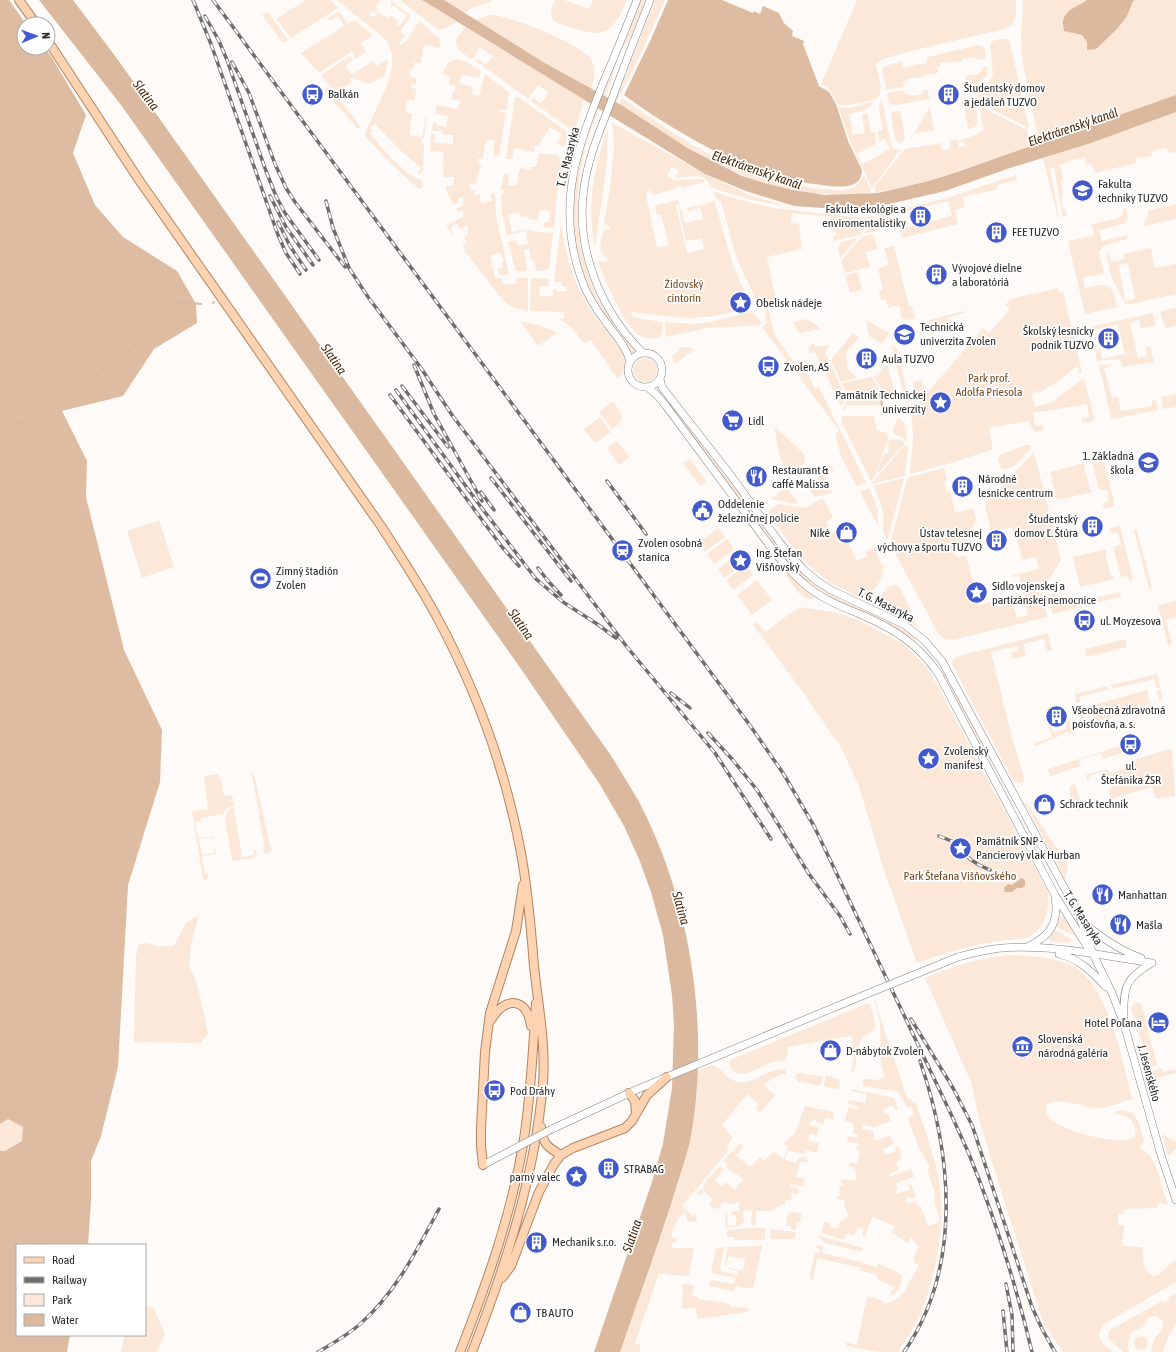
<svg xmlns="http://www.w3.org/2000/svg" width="1176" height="1352" font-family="'Asap Condensed',sans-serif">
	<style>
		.green { fill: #fce8d9; fill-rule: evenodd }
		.forest { fill: #ddbca2 }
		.water { fill: #dab99f }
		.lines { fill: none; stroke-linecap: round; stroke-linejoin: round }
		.stream { stroke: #dab99f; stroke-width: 2 }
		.tertiary-casing { stroke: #868381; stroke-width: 8 }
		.primary-casing { stroke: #b38561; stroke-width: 10 }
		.tertiary { stroke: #fff; stroke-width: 7 }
		.primary { stroke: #fdd3b2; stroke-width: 8 }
		.rail-casing { stroke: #706e6d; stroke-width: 3.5 }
		.rail { stroke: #fff; stroke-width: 2; stroke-dasharray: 6; stroke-linecap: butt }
		.tertiary-bridge-casing { stroke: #868381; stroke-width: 8; stroke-linecap: butt }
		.tertiary-bridge { stroke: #fff; stroke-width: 7 }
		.labels { text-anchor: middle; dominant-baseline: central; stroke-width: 3.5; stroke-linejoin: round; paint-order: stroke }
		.poi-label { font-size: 12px; fill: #2c2b2a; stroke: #fff; text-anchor: start }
		.street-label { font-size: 12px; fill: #2c2b2a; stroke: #fff }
		.park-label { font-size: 12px; fill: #764a21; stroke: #fff }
		.water-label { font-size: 13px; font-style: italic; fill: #4a2909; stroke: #fff }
	</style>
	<rect width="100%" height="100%" fill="#fdfaf7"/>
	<path class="green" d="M 306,0 L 331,0 L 338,8 L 291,38 L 276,19 Z
		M 337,0 L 381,0 L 375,6 L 378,9 L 375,13 L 372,11 L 369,15 L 372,17 L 374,15 L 375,16 L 379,12 L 388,19 L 391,15 L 398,21 L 396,24 L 399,26 L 407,16 L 393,5 L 391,8 L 391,1 L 411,16 L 400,31 L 405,35 L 399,44 L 401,45 L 403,42 L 405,43 L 419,21 L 439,38 L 440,48 L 424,45 L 421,63 L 415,62 L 413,69 L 411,69 L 410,77 L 417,78 L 416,84 L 412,83 L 411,88 L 417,89 L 414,101 L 407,100 L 405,112 L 411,114 L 412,113 L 409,135 L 422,137 L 426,116 L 427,116 L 424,138 L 422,137 L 421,143 L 424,144 L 423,170 L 422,173 L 419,174 L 417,172 L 421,168 L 400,150 L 375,124 L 370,128 L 372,130 L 370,133 C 381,147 405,176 422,180 L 423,186 L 420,189 L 418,188 L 391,164 L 365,136 L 366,131 C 375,110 395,78 392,55 C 391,49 388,43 384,38 Z
		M 400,0 L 422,0 L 457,22 L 444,29 L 437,29 Z
		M 444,0 L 492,0 L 489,4 L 488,2 L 472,8 L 465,13 Z
		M 555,0 L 564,0 L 589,9 L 593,0 L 627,0 C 616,26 608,40 577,29 C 570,27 561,25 554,21 C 549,14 551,7 555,0 Z
		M 641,0 L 645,0 C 641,12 633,41 623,47 Z
		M 655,0 L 665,0 L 644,47 L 611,113 Z
		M 857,0 L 1016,0 C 1016,10 1018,22 1008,28 L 911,51 L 881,60 L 876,64 C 877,74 886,92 876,99 L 850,105 L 840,105 L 837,103 L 828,88 L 821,84 Z
		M 1023,0 L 1087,0 L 1064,31 L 1082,35 L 1087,42 L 1088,50 L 1127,16 L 1133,1 L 1136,0 L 1176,0 L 1176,95 L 1039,143 L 1022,59 L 1021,35 Z
		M 339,11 L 348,24 L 354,20 L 369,32 L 372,36 L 361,43 L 366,52 L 356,59 L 352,51 L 319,73 L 301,53 L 344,26 L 338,16 L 330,21 L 328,18 Z
		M 268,12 L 288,40 L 283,43 L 262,15 Z
		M 490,15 C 507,14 582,45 591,59 C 596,68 594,80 591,90 L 543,62 L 476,20 Z
		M 466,27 L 584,100 L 572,140 L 573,133 L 571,129 L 531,101 L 533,98 L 541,103 L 549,93 L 538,85 L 528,99 L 476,61 L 477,59 L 486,65 L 493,56 L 480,47 L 473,58 L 471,59 C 454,47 450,43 466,27 Z
		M 1007,39 L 1010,43 L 1029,128 L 979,103 C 975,82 986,90 993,75 L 990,45 C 993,38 1000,39 1007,39 Z
		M 978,45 L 984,47 L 986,58 L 977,60 L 976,57 L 962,59 L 962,61 L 940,63 L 940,66 L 937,66 L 938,73 L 924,75 L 924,77 L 906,79 L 906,81 L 903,82 L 904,87 L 886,90 L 882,70 L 885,66 L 903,61 L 901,68 L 926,63 L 928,57 Z
		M 350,56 L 353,60 L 345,66 L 351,75 L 373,61 L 376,66 L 388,59 L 387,66 L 384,76 L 370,84 L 353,78 L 350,79 L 352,82 L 336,92 L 321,75 Z
		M 456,59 L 465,61 L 481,71 L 479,78 L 461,75 L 460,84 L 473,87 L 472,94 L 479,96 L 485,74 L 509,92 L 507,110 L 500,109 L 500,112 L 506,112 L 499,156 L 493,155 L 495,140 L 486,140 L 483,159 L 477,159 L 477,162 L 480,162 L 479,165 L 482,165 L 479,170 L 476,184 L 470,183 L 469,186 L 471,187 L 470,190 L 475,191 L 475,195 L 480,195 L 481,203 L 492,201 L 491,194 L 495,194 L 496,215 L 509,275 L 499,275 L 498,269 L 503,268 L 502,262 L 504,261 L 500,253 L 490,255 L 495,278 L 502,278 L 502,284 L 516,284 L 517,278 L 528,278 L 528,311 L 511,307 L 502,299 L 464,250 L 466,249 L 462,245 L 467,242 L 464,237 L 468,234 L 467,230 L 468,229 L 467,226 L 460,229 L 457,224 L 452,226 L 452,228 L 451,229 L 455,237 L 446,226 L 464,216 L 462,210 L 458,212 L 456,209 L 463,205 L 463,197 L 458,199 L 459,202 L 454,205 L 447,192 L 446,186 L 454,185 L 454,177 L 444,177 L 443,152 L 430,151 L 431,134 L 435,134 L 435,143 L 453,144 L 453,135 L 443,135 L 442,131 L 432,131 L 433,122 L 437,123 L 437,125 L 446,127 L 448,116 L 435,114 L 437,105 L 458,109 L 460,101 L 451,99 L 453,91 L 455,91 L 456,86 L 449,85 L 450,76 L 443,74 C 445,66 448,61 456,59 Z
		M 982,67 L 987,67 C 989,79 978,86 967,85 L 965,82 L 965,76 L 979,74 L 979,72 L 982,71 Z
		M 614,68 C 615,77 595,118 591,130 C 571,189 572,248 601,304 C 610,321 621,337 635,350 L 632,354 L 630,353 C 617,333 601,313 591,291 C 553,211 584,143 614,68 Z
		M 328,87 L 353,116 L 361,128 L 357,128 L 324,91 Z
		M 904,90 L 905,94 L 909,94 L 909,96 L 923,94 L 923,90 L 928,90 L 929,99 L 896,105 L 889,104 L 887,93 Z
		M 518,97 L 566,131 L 567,137 L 565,146 L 556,144 L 562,135 L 550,127 L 540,143 L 540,146 L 535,146 L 534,152 L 514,148 L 512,159 L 506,159 L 515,98 Z
		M 622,98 C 666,129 723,168 775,181 C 790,185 807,187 823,189 C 841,190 856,194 864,174 L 871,191 L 870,193 C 855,194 839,196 824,194 C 776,191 731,173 689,149 C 665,135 643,117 619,104 Z
		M 882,99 L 891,144 L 894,149 L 901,149 L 872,188 L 850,141 L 838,107 L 849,108 L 874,102 C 867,110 859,112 849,114 L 853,135 L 865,133 L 862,115 L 867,114 L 871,132 L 875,132 L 876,144 L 857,154 L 863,164 L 890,149 L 885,139 L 879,142 L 878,131 L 883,130 C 882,121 876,107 882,99 Z
		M 973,104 L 977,113 L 977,124 L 975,127 L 968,129 L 964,105 Z
		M 980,106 L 1027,130 L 1031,146 L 929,181 L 875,193 L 875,186 L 905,149 L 941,143 L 942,150 L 950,149 L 949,141 L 958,140 L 959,147 L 965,146 L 965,142 L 961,142 L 960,140 L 976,135 L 983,130 Z
		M 930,107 L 934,130 L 915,133 L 908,143 Z
		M 899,111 L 901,114 L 905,138 L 901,144 L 895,139 L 891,115 L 892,112 Z
		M 1176,112 L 1176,152 L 1168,153 L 1167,148 L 1151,151 L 1152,156 L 1136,158 L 1137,163 L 1094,173 L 1092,164 L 1086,165 L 1086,158 L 1067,161 L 1067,163 L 1060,164 L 1063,179 L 1061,180 L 1063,194 L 1061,195 L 1063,209 L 1065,209 L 1067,216 L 1063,217 L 1054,168 L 1050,168 L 1059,217 L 1058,218 L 1043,158 L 1091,143 Z
		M 611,122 L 709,176 L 752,196 L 793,208 L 753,200 L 712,188 C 705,170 690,178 675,178 L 679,171 L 672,167 L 667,176 L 674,180 L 699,179 L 702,179 L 705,182 L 682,188 L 681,186 L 675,188 L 675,189 L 652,195 L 650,188 L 646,196 L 657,248 L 669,245 L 661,214 L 657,215 L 655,206 L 678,200 L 680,205 L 676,206 L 687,253 L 704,249 L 702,238 L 686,241 L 679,210 L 681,209 L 685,223 L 703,219 L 700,208 L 688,211 L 687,208 L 713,202 L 715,203 L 732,262 L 747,297 C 749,309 737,311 728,313 C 691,322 669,316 632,312 L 632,317 L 662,322 C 662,328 664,336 657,338 C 652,339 646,339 642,337 C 625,329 604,279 598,261 L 607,262 L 608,258 C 595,253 602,239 604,229 L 609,230 L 610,226 L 604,225 L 610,187 L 614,147 L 613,128 Z
		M 608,128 L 607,161 L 595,248 C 586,207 594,167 608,128 Z
		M 539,153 L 557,155 L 562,161 L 556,203 L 554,228 L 543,227 L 544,222 L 549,222 L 550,211 L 540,210 L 538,220 L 529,219 L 528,216 L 521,217 L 519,212 L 508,215 L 512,232 L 529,229 L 530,231 L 553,233 L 549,268 L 547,270 L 536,271 L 534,260 L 531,260 L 529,249 L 524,249 L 527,271 L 516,271 L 508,242 L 517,240 L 516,242 L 519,246 L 528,244 L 526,231 L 507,235 L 502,212 L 501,193 L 504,193 L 504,190 L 501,190 L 504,173 L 509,174 L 508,185 L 516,186 L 520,168 L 530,170 L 531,167 L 536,167 Z
		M 1016,175 L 1017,180 L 997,185 L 998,189 L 963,197 L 965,207 L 955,210 L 958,224 L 902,238 L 900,229 L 952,216 L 948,201 L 890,215 L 890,220 L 885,221 L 886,228 L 864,234 L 879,215 L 947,198 Z
		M 713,191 L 733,198 L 773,208 L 861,218 L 875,216 L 860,235 L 833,241 L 833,236 L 836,236 L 836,232 L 831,231 L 832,217 L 792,213 L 791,223 L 799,224 L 802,249 L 767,257 L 775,295 L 773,299 L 762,300 L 755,297 L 737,259 L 721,202 L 714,196 Z
		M 1176,204 L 1176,219 L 1144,226 C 1144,220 1149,217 1148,211 Z
		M 1126,208 L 1128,218 L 1126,221 L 1126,223 L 1099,230 L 1102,241 L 1128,235 L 1127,239 L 1103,246 L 1099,252 L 1104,274 L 1084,277 L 1083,278 L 1085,288 C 1110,283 1111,281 1117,307 L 1085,314 L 1068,241 L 1092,236 L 1094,233 L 1092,224 L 1119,218 L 1122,215 L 1123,209 Z
		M 561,223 C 565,257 576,291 596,318 C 605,331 621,341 625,357 C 628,365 624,374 617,378 L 591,340 L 585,343 L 583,342 L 571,327 L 559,319 L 564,319 L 564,312 L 530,311 L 531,278 L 549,279 L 549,286 L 539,286 L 540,296 L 553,296 L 553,289 L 557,289 L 557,292 L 567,291 L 565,286 L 562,286 L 561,282 L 554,282 Z
		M 873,234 L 878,249 L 866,252 L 870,267 L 845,273 L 841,261 L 862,237 Z
		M 858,238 L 840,258 L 838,248 L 841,242 Z
		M 894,246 L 909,307 L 912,307 L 915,319 L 905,320 L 904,318 L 902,318 L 899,305 L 888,308 L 886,299 L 881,300 L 879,291 L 883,290 L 878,268 L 889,265 L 884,248 Z
		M 1151,248 L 1155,268 L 1176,264 L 1176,294 L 1126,305 L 1111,276 L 1106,254 L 1108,252 L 1111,262 L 1125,259 L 1124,254 L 1126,253 ZM 1128,263 L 1135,299 L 1125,301 L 1119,265 Z
		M 858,272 L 862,289 L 850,293 L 845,275 Z
		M 1058,288 L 1059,292 L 1063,291 L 1082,373 L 1079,373 L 1078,367 L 1074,368 L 1074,369 L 1072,370 C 1067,374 1061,381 1055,383 C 1050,386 1045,389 1041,392 L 1038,393 L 1037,391 L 1031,393 L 1035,407 L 1050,403 L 1084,378 L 1095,421 L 1082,423 L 1081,418 L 1089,417 L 1087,404 L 1033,413 L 1035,426 L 1043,425 L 1044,430 L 1035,432 L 1028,421 L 989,428 L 993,449 L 955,462 L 910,474 C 911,463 912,451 913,439 C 914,427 908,417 916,406 L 983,328 L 989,333 L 1010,309 L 1005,305 L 1011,299 Z
		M 774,305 L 779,305 L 781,309 L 779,311 L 777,306 L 768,309 L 775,336 L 798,367 L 805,365 L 804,361 L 807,361 L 809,366 L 805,368 L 806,371 L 815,389 L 819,387 L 866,483 L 858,486 L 856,485 L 843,460 L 842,460 L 835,434 L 839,431 L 838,429 L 762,327 L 767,323 L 765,317 L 766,310 Z
		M 1176,308 L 1176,326 L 1166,328 L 1166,326 L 1164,326 L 1160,311 Z
		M 964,311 L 965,313 L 947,318 L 949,327 L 933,331 L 934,336 L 932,336 L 929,320 Z
		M 749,312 C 755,313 758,317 761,323 L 761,325 L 707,328 L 666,337 L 665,322 L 693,324 L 711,322 Z
		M 1153,313 L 1156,326 L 1141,329 L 1139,320 L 1130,323 L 1138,358 L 1147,356 L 1145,347 L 1150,346 L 1154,362 L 1123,367 L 1120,360 L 1117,359 L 1097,361 L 1095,351 L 1100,350 L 1102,359 L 1125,354 L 1118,325 L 1095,329 L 1096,331 L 1090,333 L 1089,327 Z
		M 806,319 L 818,326 L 819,329 L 801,333 L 798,332 L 793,322 Z
		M 866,320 L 889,333 L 882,344 L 869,336 Z
		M 520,321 L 542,326 L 557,333 L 538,346 Z
		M 853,333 L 859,338 L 846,353 L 848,369 L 857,378 L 841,382 L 831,360 Z
		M 814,343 L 815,347 L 828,345 L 829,347 L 825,352 L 846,397 L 841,406 L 815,352 L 810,354 C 808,349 808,345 814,343 Z
		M 892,346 L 897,349 L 908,396 L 916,394 L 913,382 L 922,380 L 923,392 L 916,400 L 909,402 L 904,397 Z
		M 681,347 L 690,347 L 694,350 L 675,364 L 671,357 L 679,350 L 678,349 Z
		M633 370a12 12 0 1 1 24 0a12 12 0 1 1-24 0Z
		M 886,359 L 896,397 L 883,392 L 874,377 L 878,376 L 886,365 Z
		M 1113,364 L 1113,365 L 1104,368 L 1112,398 L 1118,397 L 1121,411 L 1152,406 L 1152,401 L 1156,400 L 1158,410 L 1111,419 L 1099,365 Z
		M 872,377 L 880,391 L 877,390 L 848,396 L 842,383 Z
		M 657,386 L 793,564 C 804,574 816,585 829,593 C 857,610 891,617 916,638 L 917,641 L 891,625 L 828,596 L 813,586 L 799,574 L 782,556 L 661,393 L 655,388 Z
		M 877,392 L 880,393 L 882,405 L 846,405 L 846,410 L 843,409 L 848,399 Z
		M 1176,394 L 1176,407 L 1163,409 L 1162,397 Z
		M 613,401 L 622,415 C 623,422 617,425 612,429 L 599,412 Z
		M 843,416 L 874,416 L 877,430 L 886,433 L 888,439 L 874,478 L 871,481 L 841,421 Z
		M 600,417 L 611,432 L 597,442 L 594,442 L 584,429 Z
		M 898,417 L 904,423 L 907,440 L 895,434 L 893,431 Z
		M 774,426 L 804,454 L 805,462 L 800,469 L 793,471 C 776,466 778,439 774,426 Z
		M 899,439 L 905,443 L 876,475 L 883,456 L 889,451 L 888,444 L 889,440 Z
		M 615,442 L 618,442 L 629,457 L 619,465 L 607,449 L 608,447 Z
		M 905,445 L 908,446 L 905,476 L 872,484 L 872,483 Z
		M 1026,445 L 1030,445 L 1030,449 C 1023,456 1012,473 1001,468 L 998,459 L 1001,454 Z
		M 1034,452 L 1061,560 L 1042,591 L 1047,617 L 956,639 C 948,640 943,639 938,633 L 890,544 L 907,480 L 910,477 L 944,468 L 947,481 L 944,482 L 947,492 L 950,492 L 955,513 L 973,508 L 976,520 L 968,538 L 969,540 L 955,543 L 953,547 L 955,555 L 958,557 L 966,555 L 979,605 L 1013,596 L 1015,606 L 1013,606 L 1017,618 L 1028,615 L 1019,576 L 1011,577 L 1011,576 L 1039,569 L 1036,557 L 1022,560 L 1016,535 L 1014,535 L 1012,527 L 991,532 L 985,506 L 986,503 L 992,496 Z
		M 1102,452 L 1115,506 L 1104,509 L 1103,504 L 1109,501 L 1107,490 L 1099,490 L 1092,461 L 1099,458 L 1098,453 Z
		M 690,459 L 707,482 L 700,486 L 683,463 Z
		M 1084,463 L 1085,465 L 1084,466 L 1090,489 L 1092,492 L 1057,500 L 1050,472 Z
		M 827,466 L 831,466 L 834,470 L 824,475 L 832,493 L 815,497 L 807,486 L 819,478 L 816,473 Z
		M 904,478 L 889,534 L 887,540 C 880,530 885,523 883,513 C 882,503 877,495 873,486 Z
		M 786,487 L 798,503 L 798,504 L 771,499 Z
		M 869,488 L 878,510 L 878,526 L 860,492 Z
		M 821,499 L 824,500 L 833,517 L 826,522 L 832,533 L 841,529 L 857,561 L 867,556 L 865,552 L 875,547 L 880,562 L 883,565 C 884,578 876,592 863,598 C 854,594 844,590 835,585 C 805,567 786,540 768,511 L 779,504 L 805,508 Z
		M 744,519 L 745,519 L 782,567 L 789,574 L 817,597 C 810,601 804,598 798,592 Z
		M 159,520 L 174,567 L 142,578 L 127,531 Z
		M 1120,526 L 1133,580 L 1129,581 L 1128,576 L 1121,577 L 1114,551 L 1114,547 L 1121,544 L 1118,533 L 1110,533 L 1109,528 Z
		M 718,528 L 725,537 L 705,552 L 698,543 Z
		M 1134,530 L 1137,530 L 1152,588 L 1149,589 Z
		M 727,539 L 734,549 L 714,564 L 707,554 Z
		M 1106,549 L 1107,552 L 1105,553 L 1111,576 L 1113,576 L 1114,579 L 1080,587 L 1073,557 Z
		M 738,555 L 745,563 L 725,578 L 718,569 Z
		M 746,565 L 753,575 L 733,590 L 726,580 Z
		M 757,580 L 772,600 L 752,615 L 737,595 Z
		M 892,585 L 896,585 L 900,588 L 912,612 L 911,614 L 918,628 L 903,618 L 880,606 L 876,601 L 887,588 Z
		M 1120,592 L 1121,595 L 1120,597 L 1053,614 L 1049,597 L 1050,595 L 1056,593 L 1057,599 L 1059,599 L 1059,606 Z
		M 1176,601 L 1176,618 L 1166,620 L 1172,644 L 1168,645 L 1158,605 Z
		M 799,607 L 833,612 L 858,620 L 902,643 L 918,658 L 930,672 L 1048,892 C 1050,906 1046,925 1033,934 C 1025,940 1016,939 1007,940 C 975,943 946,953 917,963 L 884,870 L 859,786 L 842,749 L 805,695 L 753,625 L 757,622 L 765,632 Z
		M 1048,633 L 1052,651 L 1047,651 L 1044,639 L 1024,644 L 1026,656 L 1013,659 L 1012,653 L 1018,651 L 1017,646 L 991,652 L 1012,737 L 1025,781 L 1019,783 L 1014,781 L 1011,777 L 953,666 L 952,661 L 956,657 L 963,655 Z
		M 1125,639 L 1127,647 L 1087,657 L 1085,649 Z
		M 942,670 L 1004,786 L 1004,787 L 941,672 Z
		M 1157,674 L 1160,687 L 1156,688 L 1154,679 L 1112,689 L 1111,685 Z
		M 1107,686 L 1108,690 L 1079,697 L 1080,702 L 1076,703 L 1075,694 Z
		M 1147,690 L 1150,704 L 1159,701 L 1157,691 L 1161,690 L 1163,700 L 1086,726 L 1087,728 L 1083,728 L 1077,706 L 1081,705 L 1086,724 L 1096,721 L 1093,705 Z
		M 1064,717 L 1069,719 L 1072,731 L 1071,735 L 1068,732 L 1036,746 L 1034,743 L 1052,737 L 1048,721 L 1050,721 L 1053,732 L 1067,729 Z
		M 1126,744 L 1127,748 L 1121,753 L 1103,759 L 1101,753 L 1079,760 L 1081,766 L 1050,776 L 1048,769 Z
		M 1170,749 L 1172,750 L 1175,796 L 1156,799 L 1152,787 L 1111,799 L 1108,790 L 1111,788 L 1104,771 L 1089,776 L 1090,780 L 1087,781 L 1086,775 L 1106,769 L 1112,773 L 1134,765 L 1136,759 Z
		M 251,772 L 254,774 L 271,849 L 271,851 L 268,854 L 265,853 L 262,850 L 265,846 L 263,845 L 264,843 L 263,841 L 264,839 L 262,838 L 263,836 L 261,834 L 263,832 L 261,831 L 262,829 L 260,827 L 261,825 L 260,824 L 261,822 L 259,820 L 260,818 L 258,817 L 260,815 L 258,813 L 259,811 L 257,810 L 259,808 L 257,806 L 258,804 L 256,803 L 258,800 L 255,798 L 257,796 L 255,795 L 256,793 L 254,791 L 255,789 L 254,788 L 255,786 L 253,784 L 254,782 L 252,781 L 254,779 L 252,777 L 253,775 L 250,774 Z
		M 218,774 L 219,779 L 221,779 L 224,796 L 232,795 L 234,806 L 227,808 L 223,814 L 201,818 L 201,821 L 195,822 L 198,838 L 213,836 L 214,842 L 213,842 L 212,837 L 199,839 L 202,855 L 214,853 L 214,848 L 215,848 L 216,854 L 202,856 L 205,874 L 211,873 L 208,875 L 208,879 L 203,880 L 192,811 L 208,809 L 204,776 Z
		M 1075,784 L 1083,809 L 1079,811 C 1071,804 1069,796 1070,786 Z
		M 1025,803 L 1027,803 L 1068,866 L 1065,879 Z
		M 231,808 L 234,808 L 242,857 L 254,855 L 254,850 L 256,851 L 257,854 L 254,858 L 232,861 L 225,819 L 227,812 Z
		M 199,915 L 191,944 L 189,965 L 197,984 L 208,1033 L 201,1043 L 134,1042 L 136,956 L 139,944 L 147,943 L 157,946 L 174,946 L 186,923 Z
		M 1060,916 L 1065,917 L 1075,936 L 1056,927 Z
		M 1055,930 L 1071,939 L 1072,942 L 1068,943 L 1050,941 L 1049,940 Z
		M 1013,955 C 1031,956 1060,958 1075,967 C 1110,990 1122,1061 1132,1099 C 1120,1102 1108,1109 1096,1108 C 1087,1108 1046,1093 1046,1109 C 1045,1129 1109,1142 1124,1140 C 1129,1140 1132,1138 1135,1135 C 1138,1120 1125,1115 1114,1113 C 1119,1108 1128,1111 1134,1114 L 1134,1116 L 1138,1121 L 1144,1141 L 1142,1144 L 1140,1145 L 1142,1151 L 1144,1150 C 1159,1162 1161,1187 1168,1204 L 1158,1203 L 1157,1208 L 1124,1209 L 1124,1214 L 1118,1214 L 1118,1225 L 1124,1225 L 1122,1246 L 1143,1247 C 1142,1256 1142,1262 1146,1269 C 1156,1287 1165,1265 1176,1260 L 1176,1282 L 1104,1324 C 1094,1338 1102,1343 1113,1352 L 1063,1352 L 1045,1326 L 1040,1313 L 997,1178 L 980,1122 L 971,1082 L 925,978 C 954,966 981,957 1013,955 Z
		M 875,1000 C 884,1033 897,1065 907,1098 L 916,1103 C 926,1134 939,1166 941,1198 C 943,1236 935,1283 918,1318 C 913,1330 905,1341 898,1352 L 878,1352 L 847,1346 L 845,1342 L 857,1345 L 867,1296 L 881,1300 L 885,1304 L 899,1298 L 905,1290 L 919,1265 L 914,1262 L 915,1260 L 913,1258 L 919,1247 L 911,1237 L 908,1243 L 892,1233 L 895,1226 L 872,1217 L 865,1237 L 862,1236 L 864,1229 L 858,1227 L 854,1236 L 846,1234 L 844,1240 L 822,1233 L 824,1222 L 831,1224 L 830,1227 L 838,1229 L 841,1220 L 844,1221 L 844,1218 L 847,1218 L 848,1212 L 846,1212 L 846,1208 L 844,1207 L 845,1201 L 837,1199 L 838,1196 L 840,1196 L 841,1193 L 839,1193 L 840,1186 L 843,1186 L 843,1183 L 841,1183 L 842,1179 L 855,1181 L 857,1172 L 854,1171 L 855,1168 L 849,1166 L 849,1162 L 857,1164 L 860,1151 L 856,1150 L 858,1144 L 847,1141 L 848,1136 L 857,1138 L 858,1134 L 853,1133 L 854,1126 L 853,1126 L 853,1123 L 845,1121 L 848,1108 L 857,1109 L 858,1106 L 848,1104 L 849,1100 L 865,1103 L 867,1094 L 851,1091 L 851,1089 L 894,1098 L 898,1109 L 895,1110 L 893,1105 L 883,1109 L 885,1113 L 888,1113 L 891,1121 L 874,1127 L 863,1125 L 862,1129 L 873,1131 L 875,1141 L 890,1135 L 894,1144 L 883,1149 L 885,1155 L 896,1151 L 895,1148 L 898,1146 L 902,1155 L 900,1156 L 901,1160 L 896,1162 L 899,1170 L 889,1174 L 890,1177 L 911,1169 L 914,1177 L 896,1183 L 898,1189 L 895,1190 L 896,1194 L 910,1190 L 909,1185 L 911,1184 L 916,1197 L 911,1199 L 910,1197 L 906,1198 L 908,1204 L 916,1201 L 918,1207 L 921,1206 L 922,1212 L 923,1212 L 928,1226 L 938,1223 L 940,1220 L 935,1205 L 934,1190 L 927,1169 L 930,1167 L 929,1165 L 919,1148 L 909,1121 L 909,1117 L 914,1114 L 911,1107 L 907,1107 L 898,1092 L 863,1086 L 863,1079 L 878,1080 L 885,1076 C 878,1061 881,1041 880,1025 C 880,1017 876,1009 874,1001 Z
		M 1141,1002 L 1152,1047 L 1151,1047 L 1153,1049 L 1157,1066 L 1151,1067 L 1147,1051 L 1144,1044 L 1140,1039 L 1131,1009 L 1134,1004 Z
		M 869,1003 C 871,1010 880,1027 871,1032 C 867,1035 863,1035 861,1040 C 857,1048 857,1059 855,1068 L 853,1072 L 851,1072 L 854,1054 L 851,1036 L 788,1047 L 786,1060 C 781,1062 775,1061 770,1063 C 758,1068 734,1085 729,1062 L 732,1059 Z
		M 713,1065 C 721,1068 726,1078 735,1081 C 754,1087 767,1066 785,1070 L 787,1074 L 785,1075 L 782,1074 L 773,1078 L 764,1085 L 775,1095 L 761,1112 L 758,1112 L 756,1109 L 758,1104 L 747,1094 L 722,1125 L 733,1138 L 727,1145 L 728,1151 L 682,1206 L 693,1216 L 696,1213 L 697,1221 L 689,1222 L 687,1221 L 685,1212 C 676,1219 675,1224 671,1236 L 673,1238 L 676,1238 L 676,1242 L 671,1244 L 672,1248 L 694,1248 L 689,1276 C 679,1275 667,1275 659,1273 L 635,1343 L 641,1345 L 639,1352 L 620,1352 L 660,1238 L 689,1142 L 696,1095 L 697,1071 Z
		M 1162,1068 L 1163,1072 L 1175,1069 L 1176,1073 L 1154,1079 L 1155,1086 L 1153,1087 L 1151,1081 L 1152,1071 Z
		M 800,1073 L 823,1077 L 821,1086 L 799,1082 L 794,1077 L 797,1074 Z
		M 826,1075 L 840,1080 L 839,1090 L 824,1086 Z
		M 805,1106 L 834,1112 L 833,1119 L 825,1117 L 824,1124 L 816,1122 L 816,1120 L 813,1119 L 812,1122 L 810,1121 L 809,1125 L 819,1127 L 817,1135 L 810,1134 L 808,1141 L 819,1143 L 817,1153 L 806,1150 L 805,1154 L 787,1151 L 785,1160 L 796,1163 L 800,1157 L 808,1158 L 807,1162 L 800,1162 L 796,1177 L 805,1179 L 803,1187 L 790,1184 L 790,1187 L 799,1189 L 798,1194 L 792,1193 L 791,1201 L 786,1200 L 785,1205 L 783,1204 L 771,1211 L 756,1211 L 756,1225 L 751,1225 L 752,1210 L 743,1211 L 744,1223 L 741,1223 L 741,1226 L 726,1228 L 725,1213 L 727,1212 L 728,1226 L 736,1225 L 736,1215 L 732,1215 L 732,1212 L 739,1211 L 739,1202 L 730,1204 L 726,1202 L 720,1204 L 721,1207 L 713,1209 L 709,1205 L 713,1199 L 704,1191 L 699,1196 L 697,1194 L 702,1189 L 704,1191 L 705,1190 L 703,1188 L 706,1181 L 720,1166 L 724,1169 L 715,1180 L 722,1186 L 725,1182 L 735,1190 L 743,1179 L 734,1172 L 733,1173 L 726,1167 L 727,1165 L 723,1161 L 740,1143 L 744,1146 L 736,1155 L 750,1167 L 760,1157 L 764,1161 L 774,1151 L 783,1159 L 788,1147 L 784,1143 L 795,1133 Z
		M 8,1119 L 23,1127 L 22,1141 L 5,1151 L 0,1151 L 0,1124 Z
		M 1162,1134 L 1176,1142 L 1176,1149 L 1168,1156 Z
		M 790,1212 L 792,1212 L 802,1214 L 800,1222 L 797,1221 L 796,1230 L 791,1229 L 791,1226 L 786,1226 L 788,1214 Z
		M 751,1228 L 765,1228 L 765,1240 L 735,1240 L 734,1237 L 727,1237 L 727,1230 Z
		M 771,1229 L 796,1232 L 795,1239 L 770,1239 Z
		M 818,1235 L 863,1248 L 862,1252 L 823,1242 L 821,1239 Z
		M 762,1246 L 753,1289 L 736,1286 L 734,1291 L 709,1286 L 711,1280 L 734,1284 L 735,1278 L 711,1273 L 716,1248 L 724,1247 L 720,1267 L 721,1271 L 737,1275 L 738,1271 L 729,1269 L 725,1266 L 727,1247 ZM 728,1256 L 745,1259 L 743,1271 L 726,1267 Z
		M 816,1246 L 823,1246 L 822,1253 L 861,1262 L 877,1268 L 878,1263 L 902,1275 C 902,1285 900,1292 890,1295 L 891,1290 L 894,1290 L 894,1287 L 879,1280 L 875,1274 L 860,1271 L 861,1268 L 817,1258 L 813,1280 L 811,1279 L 810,1275 L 815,1252 L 819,1253 L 820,1249 L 816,1248 Z
		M 683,1283 L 694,1286 L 692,1296 L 698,1297 L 698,1299 L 709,1301 L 710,1300 L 730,1304 L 730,1306 L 750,1309 L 746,1312 L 698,1319 L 695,1307 L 682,1309 Z
		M 1176,1293 L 1176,1324 L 1168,1337 L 1163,1352 L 1150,1352 C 1153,1348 1152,1344 1154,1340 C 1157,1332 1166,1332 1162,1320 L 1156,1316 L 1149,1317 L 1143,1327 L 1131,1333 L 1128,1343 L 1129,1352 L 1123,1352 L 1108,1338 L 1108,1334 L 1110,1330 L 1162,1301 L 1163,1303 L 1170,1300 L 1168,1297 Z
		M 145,1305 L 154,1308 L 165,1334 L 156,1352 L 122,1352 L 121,1351 L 125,1335 L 145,1335 Z
		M1134 1343a7 7 0 1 1 14 0a7 7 0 1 1-14 0Z"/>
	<path class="forest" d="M 0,0 L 9,0 L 26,24 L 24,24 L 24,48 L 45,48 L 51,56 L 86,115 L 73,153 L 95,205 L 123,237 L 177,271 L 196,304 L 197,323 L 154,349 L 123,396 L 62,411 L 87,461 L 86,497 L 124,650 L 162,730 L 160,782 L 128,885 L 118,1067 L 101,1136 L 91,1161 L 91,1201 L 88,1245 L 17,1245 L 17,1335 L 70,1335 L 67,1352 L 0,1352 L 0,1151 L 5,1151 L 22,1141 L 23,1127 L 8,1119 L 0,1124 Z
		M 668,0 L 722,0 L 753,13 L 754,11 L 760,14 L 763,6 L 779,13 L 784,23 L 793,31 L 792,36 L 804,41 L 803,44 L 819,86 L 829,92 L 836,104 L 848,141 L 862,170 C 861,189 843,187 829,186 C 806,183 783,180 761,173 C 742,167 726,157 709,148 C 679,132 651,115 624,95 L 651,39 Z"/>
	<path class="water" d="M 39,0 L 73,0 L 118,60 L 612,757 C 621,772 630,786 638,800 C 691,900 711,1030 690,1141 C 685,1162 677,1183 671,1204 C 655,1254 637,1303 620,1352 L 594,1352 L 652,1182 L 663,1144 L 672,1088 L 674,1024 L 672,995 L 663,935 L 651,892 L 639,859 L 624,826 L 599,783 L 519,666 L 121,105 Z
		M 422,0 L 444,0 L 543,62 L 623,106 L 689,149 L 742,176 L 768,184 L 793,190 L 825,195 L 878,193 L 929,181 L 957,172 L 1176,95 L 1176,112 L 1091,143 L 1007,169 L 945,191 L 885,205 L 877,204 L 862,208 L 838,209 L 794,206 L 746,191 L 705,174 Z
		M 1087,0 L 1136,0 L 1133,1 L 1127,16 L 1117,29 L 1096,49 L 1087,50 L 1087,42 L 1082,35 L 1064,31 C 1059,11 1074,9 1087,0 Z
		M 1021,878 L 1025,880 L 1025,886 L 1022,888 C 1017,888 1016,888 1012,892 L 1005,892 L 1004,888 L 1008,884 L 1012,885 Z"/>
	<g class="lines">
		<path class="stream" d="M 213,303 L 214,302
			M 880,394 L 883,410
			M 0,433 L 43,412 L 93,378 L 138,343 L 156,313 L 182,302 L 201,304"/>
		<defs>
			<path id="tertiary" d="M628 370a17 17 0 1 1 34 0a17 17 0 1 1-34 0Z
				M 643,353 C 600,310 575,248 584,188 C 588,157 601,128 612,99 C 624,66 637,33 650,0
				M 630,361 C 626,347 617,337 608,325 C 597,311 587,296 581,278 C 555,204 578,145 606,76 C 617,51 627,25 637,0
				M 660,379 L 662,387 L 672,400 L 729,473 L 780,543 L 804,570 L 817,581 L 831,590 L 905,625 L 925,641 L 942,661 L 1079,915 L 1093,954 L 1112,993 L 1124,1024 L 1161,1155 L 1176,1200
				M 647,387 L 657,395 L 666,406 C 692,441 718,476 744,511 C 764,537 782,566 808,587 C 824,600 843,607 862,615 C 894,629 917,643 938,673 L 1055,895 L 1088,948
				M 1082,922 C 1101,937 1119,950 1141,958
				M 1029,946 C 1051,936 1059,921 1055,897
				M 1059,954 C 1081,960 1091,971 1106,987
				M 958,957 C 973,953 988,949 1003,948 C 1051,944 1105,956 1152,963
				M 1124,1018 C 1123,988 1125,978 1152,963
				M 552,1129 L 638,1089 L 852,1000
				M 483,1165 L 508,1152"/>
			<path id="primary" d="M 19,0 L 36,24
				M 48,41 L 139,180 L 381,526 C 401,557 421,587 438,619 C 477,692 506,772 521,853 C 528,890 531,928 534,966 C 538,1005 546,1043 543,1083 C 535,1176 506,1265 472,1352
				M 491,1020 C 504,997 527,996 531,1026
				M 629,1093 L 635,1101 L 636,1114
				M 541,1127 C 543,1144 547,1147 561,1155
				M 483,1165 L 481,1146 L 481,1128 L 485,1052 L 490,1013 L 516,931 L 523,885
				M 502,1278 L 511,1266 L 539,1192 L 554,1164 L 561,1155 L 573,1148 L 625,1128 L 632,1121 L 647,1095 L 667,1077
				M 460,1352 C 487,1283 512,1213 524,1139 C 531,1094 533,1049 536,1003"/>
		</defs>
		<use href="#tertiary" class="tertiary-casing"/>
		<use href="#primary" class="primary-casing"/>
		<use href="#tertiary" class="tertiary"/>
		<use href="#primary" class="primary"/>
		<defs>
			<path id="rail" d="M 193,0 L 211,44 L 278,235 L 286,253 L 300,274
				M 213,0 L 749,724 L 783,773 L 814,826 L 950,1112 L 969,1154 C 995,1218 1016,1285 1032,1352
				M 205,16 L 219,41 L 227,60 L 266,171 L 276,196 L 285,213 L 319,260
				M 232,62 L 249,93 L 275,164 L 286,188 L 295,202 L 345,267
				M 270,196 L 286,227 L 313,265
				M 326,201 L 333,228 L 349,268 L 368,297 L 421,368 L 452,415 L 627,647 L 715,753 L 771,839
				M 278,222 L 290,246 L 306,270
				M 414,365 L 434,414 L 482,501
				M 402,386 L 448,447
				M 396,390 L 478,503 L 536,579 L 563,602 L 597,624 L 616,638
				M 390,395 L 502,547 L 519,566
				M 491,478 L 571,581
				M 607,481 L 646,534
				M 481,492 L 494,510
				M 538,568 L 548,581 L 561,595
				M 671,693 L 690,708
				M 708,733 L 732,759 L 757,790 L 809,874 L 840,916 L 850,934
				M 939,836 L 954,842 L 970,859 L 979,865 L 990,870
				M 911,1019 L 953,1088 L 972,1125 L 1032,1307 L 1042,1329 L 1055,1352
				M 1006,1284 L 1012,1315 L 1013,1352
				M 1003,1311 L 1007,1352
				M 318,1352 C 332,1344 346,1336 359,1325 C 395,1294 417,1250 439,1209
				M 904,1352 C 963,1267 952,1154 920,1061"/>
		</defs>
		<use href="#rail" class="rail-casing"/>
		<use href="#rail" class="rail"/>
		<defs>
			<path id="tertiary-bridge" d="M 852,1000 L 958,957
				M 508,1152 L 552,1129"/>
		</defs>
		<use href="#tertiary-bridge" class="tertiary-bridge-casing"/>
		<use href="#tertiary-bridge" class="tertiary-bridge"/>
	</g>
	<defs>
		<symbol id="bus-disc" viewBox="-11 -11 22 22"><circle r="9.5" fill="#435acd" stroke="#fff"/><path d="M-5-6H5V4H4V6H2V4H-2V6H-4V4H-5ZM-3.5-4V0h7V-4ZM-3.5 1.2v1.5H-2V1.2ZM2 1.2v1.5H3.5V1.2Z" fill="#fff"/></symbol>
		<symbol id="building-disc" viewBox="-11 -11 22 22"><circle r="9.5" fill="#435acd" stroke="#fff"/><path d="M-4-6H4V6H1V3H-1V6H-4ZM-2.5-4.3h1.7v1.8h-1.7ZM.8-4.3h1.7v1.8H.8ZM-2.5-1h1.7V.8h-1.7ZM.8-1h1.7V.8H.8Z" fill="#fff"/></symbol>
		<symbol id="university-disc" viewBox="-11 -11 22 22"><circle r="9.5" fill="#435acd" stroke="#fff"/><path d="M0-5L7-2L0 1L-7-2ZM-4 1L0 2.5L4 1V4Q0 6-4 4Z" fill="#fff"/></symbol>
		<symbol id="sight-disc" viewBox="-11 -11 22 22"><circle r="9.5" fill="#435acd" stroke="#fff"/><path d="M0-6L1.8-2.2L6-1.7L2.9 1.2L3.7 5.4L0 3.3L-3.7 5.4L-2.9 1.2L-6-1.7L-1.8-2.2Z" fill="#fff"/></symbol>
		<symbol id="supermarket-disc" viewBox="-11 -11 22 22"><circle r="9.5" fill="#435acd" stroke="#fff"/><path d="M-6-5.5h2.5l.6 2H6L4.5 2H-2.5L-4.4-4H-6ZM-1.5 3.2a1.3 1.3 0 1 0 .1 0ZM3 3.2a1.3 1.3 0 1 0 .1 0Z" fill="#fff"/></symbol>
		<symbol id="school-disc" viewBox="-11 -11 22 22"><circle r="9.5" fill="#435acd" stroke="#fff"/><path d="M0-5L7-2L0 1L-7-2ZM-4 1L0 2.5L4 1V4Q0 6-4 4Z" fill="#fff"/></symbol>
		<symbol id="restaurant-disc" viewBox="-11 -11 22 22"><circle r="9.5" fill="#435acd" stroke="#fff"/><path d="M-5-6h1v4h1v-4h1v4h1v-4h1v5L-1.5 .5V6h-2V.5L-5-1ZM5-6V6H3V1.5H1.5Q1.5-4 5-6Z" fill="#fff"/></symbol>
		<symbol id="civic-disc" viewBox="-11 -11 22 22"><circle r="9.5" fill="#435acd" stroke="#fff"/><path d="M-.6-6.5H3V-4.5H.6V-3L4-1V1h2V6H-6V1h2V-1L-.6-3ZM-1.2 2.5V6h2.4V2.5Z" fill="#fff"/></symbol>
		<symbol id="shop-disc" viewBox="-11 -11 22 22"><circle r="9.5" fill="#435acd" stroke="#fff"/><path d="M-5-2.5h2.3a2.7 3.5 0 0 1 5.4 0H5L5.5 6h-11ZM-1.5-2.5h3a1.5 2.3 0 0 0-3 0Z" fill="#fff"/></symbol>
		<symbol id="station-disc" viewBox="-11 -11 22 22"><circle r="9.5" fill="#435acd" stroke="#fff"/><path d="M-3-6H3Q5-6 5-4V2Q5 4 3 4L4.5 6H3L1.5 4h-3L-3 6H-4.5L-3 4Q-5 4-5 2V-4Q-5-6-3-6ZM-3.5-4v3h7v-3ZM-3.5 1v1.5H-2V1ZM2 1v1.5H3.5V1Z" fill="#fff"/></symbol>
		<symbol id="stadium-disc" viewBox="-11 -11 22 22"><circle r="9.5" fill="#435acd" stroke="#fff"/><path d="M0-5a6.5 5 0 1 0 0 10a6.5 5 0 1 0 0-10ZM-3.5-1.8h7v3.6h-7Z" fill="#fff"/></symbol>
		<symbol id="hotel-disc" viewBox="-11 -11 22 22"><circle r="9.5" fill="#435acd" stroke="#fff"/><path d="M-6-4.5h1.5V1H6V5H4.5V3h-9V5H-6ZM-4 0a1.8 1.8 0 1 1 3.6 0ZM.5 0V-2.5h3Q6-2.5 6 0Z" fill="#fff"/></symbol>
		<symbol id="museum-disc" viewBox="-11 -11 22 22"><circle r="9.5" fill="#435acd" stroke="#fff"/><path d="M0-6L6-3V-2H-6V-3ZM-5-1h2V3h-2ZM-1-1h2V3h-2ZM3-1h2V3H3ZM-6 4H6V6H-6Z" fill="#fff"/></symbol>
	</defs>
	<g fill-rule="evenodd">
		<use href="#bus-disc" x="300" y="82" width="25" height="25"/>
		<use href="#building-disc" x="936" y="82" width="25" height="25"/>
		<use href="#university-disc" x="1070" y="178" width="25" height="25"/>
		<use href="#building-disc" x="908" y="204" width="25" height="25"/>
		<use href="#building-disc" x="984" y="220" width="25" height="25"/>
		<use href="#building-disc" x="924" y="262" width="25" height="25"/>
		<use href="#sight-disc" x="728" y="290" width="25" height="25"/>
		<use href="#university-disc" x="892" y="322" width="25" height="25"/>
		<use href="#building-disc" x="1096" y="326" width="25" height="25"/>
		<use href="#building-disc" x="854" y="346" width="25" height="25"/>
		<use href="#bus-disc" x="756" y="354" width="25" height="25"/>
		<use href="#sight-disc" x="928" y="390" width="25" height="25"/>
		<use href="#supermarket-disc" x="720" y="408" width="25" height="25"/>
		<use href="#school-disc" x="1136" y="450" width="25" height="25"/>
		<use href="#restaurant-disc" x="744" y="464" width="25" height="25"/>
		<use href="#building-disc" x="950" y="474" width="25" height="25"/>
		<use href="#civic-disc" x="690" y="498" width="25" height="25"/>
		<use href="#building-disc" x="1080" y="514" width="25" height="25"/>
		<use href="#shop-disc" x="834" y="520" width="25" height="25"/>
		<use href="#building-disc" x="984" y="528" width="25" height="25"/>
		<use href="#station-disc" x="610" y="538" width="25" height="25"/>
		<use href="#sight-disc" x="728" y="548" width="25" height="25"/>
		<use href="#stadium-disc" x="248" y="566" width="25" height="25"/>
		<use href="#sight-disc" x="964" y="580" width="25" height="25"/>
		<use href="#bus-disc" x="1072" y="608" width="25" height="25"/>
		<use href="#building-disc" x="1044" y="704" width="25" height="25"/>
		<use href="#bus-disc" x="1118" y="732" width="25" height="25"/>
		<use href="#sight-disc" x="916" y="746" width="25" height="25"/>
		<use href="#shop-disc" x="1032" y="792" width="25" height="25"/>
		<use href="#sight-disc" x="948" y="836" width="25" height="25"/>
		<use href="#restaurant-disc" x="1090" y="882" width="25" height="25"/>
		<use href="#restaurant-disc" x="1108" y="912" width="25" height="25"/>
		<use href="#hotel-disc" x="1146" y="1010" width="25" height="25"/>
		<use href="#museum-disc" x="1010" y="1034" width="25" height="25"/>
		<use href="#shop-disc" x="818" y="1038" width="25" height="25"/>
		<use href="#bus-disc" x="482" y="1078" width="25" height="25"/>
		<use href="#building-disc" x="596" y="1156" width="25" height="25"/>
		<use href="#sight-disc" x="564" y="1164" width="25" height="25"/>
		<use href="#building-disc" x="524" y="1230" width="25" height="25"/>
		<use href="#shop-disc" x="508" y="1300" width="25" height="25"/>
	</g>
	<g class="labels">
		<g class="poi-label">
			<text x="964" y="88">Študentský domov<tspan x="964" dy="14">a jedáleň TUZVO</tspan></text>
			<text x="328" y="94">Balkán</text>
			<text x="1098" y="184">Fakulta<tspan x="1098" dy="14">techniky TUZVO</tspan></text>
			<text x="906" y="209" text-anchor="end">Fakulta ekológie a<tspan x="906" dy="14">enviromentalistiky</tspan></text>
			<text x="1012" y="232">FEE TUZVO</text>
			<text x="952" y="268">Vývojové dielne<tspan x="952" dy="14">a laboratóriá</tspan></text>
			<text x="756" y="303">Obelisk nádeje</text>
			<text x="920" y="327">Technická<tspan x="920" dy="14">univerzita Zvolen</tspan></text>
			<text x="1094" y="331" text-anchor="end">Školský lesnícky<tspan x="1094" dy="14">podnik TUZVO</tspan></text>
			<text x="882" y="359">Aula TUZVO</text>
			<text x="784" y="367">Zvolen, AS</text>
			<text x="926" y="395" text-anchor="end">Pamätník Technickej<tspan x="926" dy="14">univerzity</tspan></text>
			<text x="748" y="421">Lidl</text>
			<text x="1134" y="456" text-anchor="end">1. Základná<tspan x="1134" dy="14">škola</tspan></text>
			<text x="772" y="470">Restaurant &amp;<tspan x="772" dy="14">caffé Malissa</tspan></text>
			<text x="978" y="479">Národné<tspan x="978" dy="14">lesnícke centrum</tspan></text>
			<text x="718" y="504">Oddelenie<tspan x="718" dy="14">železničnej polície</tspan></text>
			<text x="1078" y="519" text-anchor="end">Študentský<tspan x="1078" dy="14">domov Ľ. Štúra</tspan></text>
			<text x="830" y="533" text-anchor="end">Niké</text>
			<text x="982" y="533" text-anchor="end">Ústav telesnej<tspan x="982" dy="14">výchovy a športu TUZVO</tspan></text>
			<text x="638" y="543">Zvolen osobná<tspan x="638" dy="14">stanica</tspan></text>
			<text x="756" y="553">Ing. Štefan<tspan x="756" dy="14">Višňovský</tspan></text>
			<text x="276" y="571">Zimný štadión<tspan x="276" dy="14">Zvolen</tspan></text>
			<text x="992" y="586">Sídlo vojenskej a<tspan x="992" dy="14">partizánskej nemocnice</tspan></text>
			<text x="1100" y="621">ul. Moyzesova</text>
			<text x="1072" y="710">Všeobecná zdravotná<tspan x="1072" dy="14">poisťovňa, a. s.</tspan></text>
			<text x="944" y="751">Zvolenský<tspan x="944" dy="14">manifest</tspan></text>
			<text x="1131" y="766" text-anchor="middle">ul.<tspan x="1131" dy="14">Štefánika ŽSR</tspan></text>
			<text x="1060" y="804">Schrack technik</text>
			<text x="976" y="841">Pamätník SNP -<tspan x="976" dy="14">Pancierový vlak Hurban</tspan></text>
			<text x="1118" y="895">Manhattan</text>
			<text x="1136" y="925">Mašla</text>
			<text x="1142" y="1023" text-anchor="end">Hotel Poľana</text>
			<text x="1038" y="1039">Slovenská<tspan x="1038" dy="14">národná galéria</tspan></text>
			<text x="846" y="1051">D-nábytok Zvolen</text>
			<text x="510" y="1091">Pod Dráhy</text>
			<text x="624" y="1169">STRABAG</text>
			<text x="560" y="1177" text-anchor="end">parný valec</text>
			<text x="552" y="1242">Mechanik s.r.o.</text>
			<text x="536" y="1313">TB AUTO</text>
		</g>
		<g class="street-label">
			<text transform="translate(568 157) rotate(-76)">T. G. Masaryka</text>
			<text transform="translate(886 605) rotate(27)">T. G. Masaryka</text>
			<text transform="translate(1083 918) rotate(57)">T. G. Masaryka</text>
			<text transform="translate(1149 1073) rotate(75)">J. Jesenského</text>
		</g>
		<g class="park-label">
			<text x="684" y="284">Židovský<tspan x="684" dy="14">cintorín</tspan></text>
			<text x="989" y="378">Park prof.<tspan x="989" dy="14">Adolfa Priesola</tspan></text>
			<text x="960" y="876">Park Štefana Višňovského</text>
		</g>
		<g class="water-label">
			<text transform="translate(146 95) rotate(53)">Slatina</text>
			<text transform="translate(1073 127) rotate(-19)">Elektrárenský kanál</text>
			<text transform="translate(757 170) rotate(19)">Elektrárenský kanál</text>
			<text transform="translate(334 359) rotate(55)">Slatina</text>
			<text transform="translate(521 624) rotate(55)">Slatina</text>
			<text transform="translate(681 908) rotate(74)">Slatina</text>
			<text transform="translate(632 1236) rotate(-71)">Slatina</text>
		</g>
	</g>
	<rect x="16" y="1244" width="130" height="92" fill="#ffffff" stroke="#abaaaa"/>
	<rect x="24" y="1257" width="20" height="6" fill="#fdd3b2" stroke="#abaaaa"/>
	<text x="52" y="1264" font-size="12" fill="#2c2b2a">Road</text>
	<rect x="24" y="1277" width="20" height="6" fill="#706e6d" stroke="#abaaaa"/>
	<text x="52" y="1284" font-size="12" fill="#2c2b2a">Railway</text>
	<rect x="24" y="1294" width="20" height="12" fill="#fce8d9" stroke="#abaaaa"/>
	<text x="52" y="1304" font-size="12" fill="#2c2b2a">Park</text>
	<rect x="24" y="1314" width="20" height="12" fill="#dab99f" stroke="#abaaaa"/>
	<text x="52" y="1324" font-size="12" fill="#2c2b2a">Water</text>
	<g transform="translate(36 36) rotate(88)"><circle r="19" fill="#ffffff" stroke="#abaaaa"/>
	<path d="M0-3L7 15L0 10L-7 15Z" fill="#435acd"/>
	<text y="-6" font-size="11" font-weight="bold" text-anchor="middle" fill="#2c2b2a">N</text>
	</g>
</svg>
